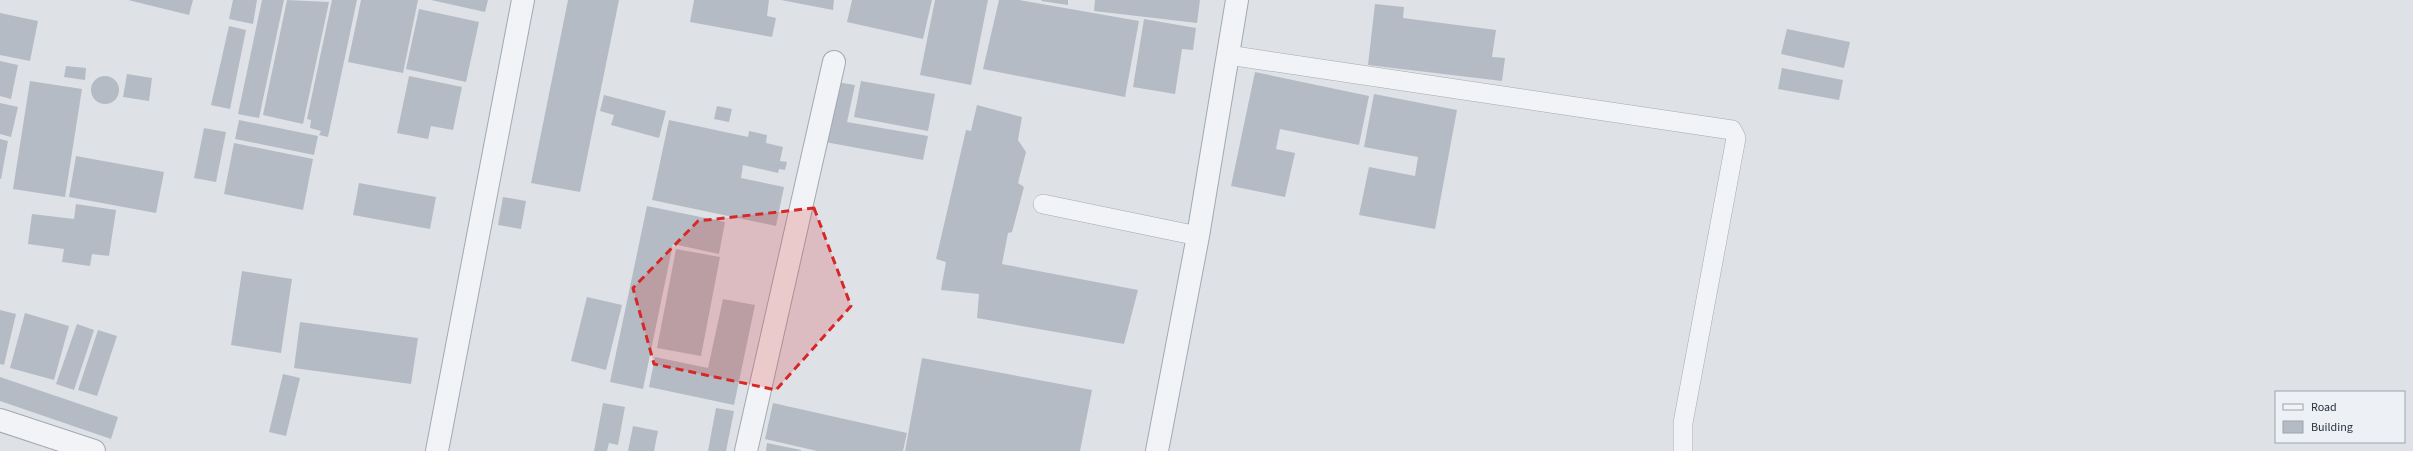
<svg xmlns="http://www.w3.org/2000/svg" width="2413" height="451" font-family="'Source Sans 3',sans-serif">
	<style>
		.building { fill: #b5bbc4 }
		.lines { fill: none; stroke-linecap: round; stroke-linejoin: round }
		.service-casing { stroke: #a3a9b1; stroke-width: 20 }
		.minor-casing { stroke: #a3a9b1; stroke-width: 24 }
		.service { stroke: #f1f3f6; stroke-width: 19 }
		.minor { stroke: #f1f3f6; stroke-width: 22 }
		.marked { fill: #d62828; fill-opacity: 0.2; stroke: #d62828; stroke-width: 3; stroke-dasharray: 8 5; stroke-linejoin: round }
	</style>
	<rect width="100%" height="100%" fill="#dee2e7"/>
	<path class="building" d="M 128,0 L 193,0 L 189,15 Z
		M 233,0 L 257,0 L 253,24 L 229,19 Z
		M 262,0 L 284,0 L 259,118 L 238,114 Z
		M 287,0 L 329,2 L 303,124 L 263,115 Z
		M 332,0 L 357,0 L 328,137 L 319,135 L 321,131 L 310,128 L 311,120 L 307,119 Z
		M 361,0 L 418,0 L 403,73 L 348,62 Z
		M 431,0 L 488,0 L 485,12 Z
		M 568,0 L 619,0 L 580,192 L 531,183 Z
		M 694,0 L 769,0 L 767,16 L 776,18 L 772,37 L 690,22 Z
		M 781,0 L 834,0 L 833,10 Z
		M 852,0 L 932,0 L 923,39 L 847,22 Z
		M 935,0 L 988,0 L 971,85 L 920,75 Z
		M 999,0 L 1019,0 L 1139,21 L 1125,97 L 983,69 Z
		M 1042,0 L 1068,0 L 1068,5 L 1041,1 Z
		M 1095,0 L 1200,0 L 1197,23 L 1094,11 Z
		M 1375,4 L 1404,7 L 1403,18 L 1496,30 L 1492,57 L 1505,58 L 1502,81 L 1368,65 Z
		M 419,9 L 479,22 L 466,82 L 406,69 Z
		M 0,13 L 38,21 L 30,61 L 0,55 Z
		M 1144,19 L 1196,28 L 1193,50 L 1182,49 L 1175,94 L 1133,87 Z
		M 229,26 L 246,30 L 230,109 L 211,105 Z
		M 1787,29 L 1850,42 L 1844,68 L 1781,54 Z
		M 0,61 L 18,65 L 11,99 L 0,96 Z
		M 66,66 L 86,68 L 85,80 L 64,77 Z
		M 1782,68 L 1843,80 L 1839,100 L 1778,89 Z
		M 1255,72 L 1369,96 L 1359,145 L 1280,129 L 1276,149 L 1295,153 L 1285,197 L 1231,186 Z
		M 127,74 L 152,78 L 149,101 L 123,97 Z
		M91 90a14 14 0 1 1 28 0a14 14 0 1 1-28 0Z
		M 409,76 L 462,87 L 453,130 L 431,126 L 428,139 L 397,133 Z
		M 30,81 L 82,89 L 65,197 L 13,189 Z
		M 861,81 L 935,94 L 928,131 L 854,117 Z
		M 836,82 L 855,85 L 847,122 L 928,136 L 923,160 L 825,142 Z
		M 1374,94 L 1457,110 L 1435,229 L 1359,215 L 1369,167 L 1415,176 L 1418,157 L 1364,147 Z
		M 604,95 L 666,111 L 659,138 L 611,125 L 614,115 L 600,111 Z
		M 0,103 L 18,107 L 11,137 L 0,134 Z
		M 977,105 L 1022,117 L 1018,140 L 1026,152 L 1018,183 L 1024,187 L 1012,232 L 1008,233 L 1002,264 L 1138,290 L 1124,344 L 977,318 L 979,294 L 941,290 L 946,262 L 936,259 L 966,130 L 971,131 Z
		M 717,106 L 732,109 L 729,122 L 714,119 Z
		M 239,120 L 318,136 L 314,155 L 235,139 Z
		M 669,120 L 748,137 L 749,131 L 767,135 L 766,143 L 783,147 L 780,161 L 787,162 L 785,170 L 779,169 L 778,173 L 743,165 L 741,178 L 784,187 L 776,226 L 652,200 Z
		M 204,128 L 226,132 L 216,182 L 194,178 Z
		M 0,139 L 8,141 L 1,179 L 0,179 Z
		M 234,143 L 313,159 L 303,210 L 224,194 Z
		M 76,156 L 164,172 L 156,213 L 69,197 Z
		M 359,183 L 436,197 L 430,229 L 353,215 Z
		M 503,197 L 526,201 L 521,229 L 498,225 Z
		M 76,204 L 116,210 L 109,256 L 92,254 L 90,266 L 62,262 L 64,249 L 28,244 L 32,214 L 74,219 Z
		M 647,206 L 725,222 L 719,254 L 673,244 L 643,389 L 610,382 Z
		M 676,249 L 720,257 L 701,356 L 657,348 Z
		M 242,271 L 292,279 L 281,353 L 231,345 Z
		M 587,297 L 622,305 L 606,370 L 571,361 Z
		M 723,299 L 755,305 L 734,405 L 649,387 L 655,357 L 708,368 Z
		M 0,310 L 16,314 L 4,365 L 0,364 Z
		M 25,313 L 69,326 L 54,380 L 10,368 Z
		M 300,322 L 418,338 L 411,384 L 294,368 Z
		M 77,324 L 94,330 L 74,390 L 56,384 Z
		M 98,330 L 117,336 L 97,396 L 78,390 Z
		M 922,358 L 1092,390 L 1080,451 L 905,451 Z
		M 283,374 L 300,378 L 286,436 L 269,432 Z
		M 0,377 L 118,417 L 111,439 L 0,401 Z
		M 603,403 L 625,407 L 618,445 L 609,443 L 607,451 L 594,451 Z
		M 773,403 L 907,433 L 903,451 L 817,451 L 765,439 Z
		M 716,408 L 734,411 L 726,451 L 708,451 Z
		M 633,426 L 658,431 L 654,451 L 628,451 Z
		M 767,443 L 801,450 L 801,451 L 766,451 Z"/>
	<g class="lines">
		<defs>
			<path id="service" d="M 1228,55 L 1732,130 L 1736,138 L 1683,423 L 1683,451
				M 1043,204 L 1198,236"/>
			<path id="minor" d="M 0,420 L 94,451
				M 437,451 L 523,0
				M 746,451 L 834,62
				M 1157,451 L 1198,236 L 1237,0"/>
		</defs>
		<use href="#service" class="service-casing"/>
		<use href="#minor" class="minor-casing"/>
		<use href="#service" class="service"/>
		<use href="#minor" class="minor"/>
	</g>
	<path class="marked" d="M 814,208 L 851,306 L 776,390 L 654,364 L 633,288 L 698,221 Z"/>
	<rect x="2275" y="391" width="130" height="52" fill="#edf1f5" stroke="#9ea4ac"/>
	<rect x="2283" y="404" width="20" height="6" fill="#f1f3f6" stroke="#9ea4ac"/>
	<text x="2311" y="411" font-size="12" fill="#27303e">Road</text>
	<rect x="2283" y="421" width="20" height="12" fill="#b5bbc4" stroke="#9ea4ac"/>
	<text x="2311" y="431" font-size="12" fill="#27303e">Building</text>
</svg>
